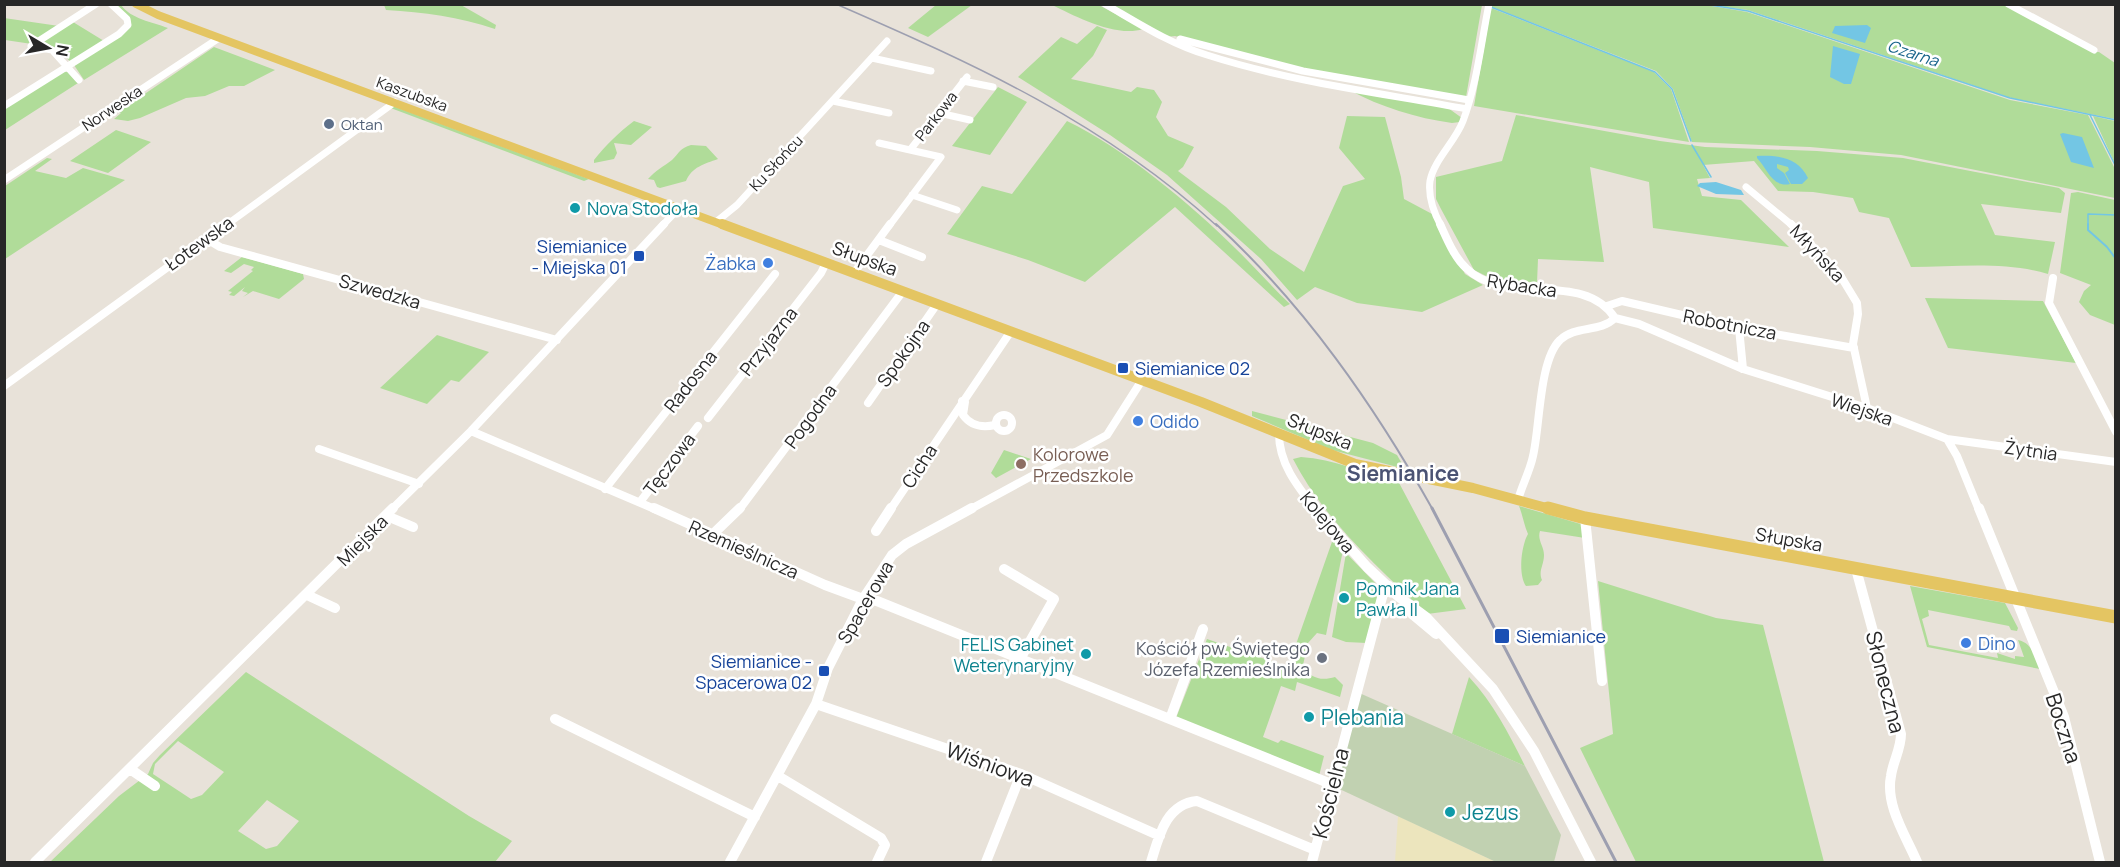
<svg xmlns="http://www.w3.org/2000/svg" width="2120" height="867" font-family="Manrope,sans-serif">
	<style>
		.green { fill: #b0dc99; fill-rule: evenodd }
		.sand { fill: #ece5bd }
		.cemetery { fill: #c1d1b1 }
		.water { fill: #73c6e4 }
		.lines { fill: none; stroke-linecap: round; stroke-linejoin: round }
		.stream-far1 { stroke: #73c6e4; stroke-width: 1.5 }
		.stream { stroke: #73c6e4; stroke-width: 2 }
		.minor-far2 { stroke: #fff; stroke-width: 7 }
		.minor-far1 { stroke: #fff; stroke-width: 8 }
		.minor { stroke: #fff; stroke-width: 10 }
		.major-far2 { stroke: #e4c562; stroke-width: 8 }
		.major-far1 { stroke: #e4c562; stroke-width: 10 }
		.major { stroke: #e4c562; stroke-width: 13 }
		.rail-far2 { stroke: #9d9fb0; stroke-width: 1.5 }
		.rail-far1 { stroke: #9d9fb0; stroke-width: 2 }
		.rail { stroke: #9d9fb0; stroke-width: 3 }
		.service-dot { fill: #5c6f8a; stroke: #fff; stroke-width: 2 }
		.culture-dot { fill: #0f9aa8; stroke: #fff; stroke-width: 2 }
		.transit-dot { fill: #1a4fb4; stroke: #fff; stroke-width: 2 }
		.shop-dot { fill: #3f7fe0; stroke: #fff; stroke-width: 2 }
		.education-dot { fill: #8d6e63; stroke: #fff; stroke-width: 2 }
		.worship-dot { fill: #6b7280; stroke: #fff; stroke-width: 2 }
		.labels { text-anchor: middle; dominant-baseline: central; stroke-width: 5; stroke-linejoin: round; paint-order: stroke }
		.far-street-label { font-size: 15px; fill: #272727; stroke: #fff }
		.far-service-label { font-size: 15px; fill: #4e5e75; stroke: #fff; text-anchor: start }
		.far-water-label { font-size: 16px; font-style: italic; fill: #17638a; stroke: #fff }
		.culture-label { font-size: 18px; fill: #0d838f; stroke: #fff; text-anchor: start }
		.street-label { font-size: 18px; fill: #272727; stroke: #fff }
		.transit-label { font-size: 18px; fill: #164399; stroke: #fff; text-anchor: end }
		.shop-label { font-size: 18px; fill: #366cbe; stroke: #fff; text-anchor: start }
		.education-label { font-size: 18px; fill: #785e54; stroke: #fff; text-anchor: start }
		.worship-label { font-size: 18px; fill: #5b616d; stroke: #fff; text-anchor: end }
		.quarter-label { font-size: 21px; font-weight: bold; fill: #4b5373; stroke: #fff }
		.near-street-label { font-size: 21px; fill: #272727; stroke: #fff }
		.near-culture-label { font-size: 21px; fill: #0d838f; stroke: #fff; text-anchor: start }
	</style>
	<rect width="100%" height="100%" fill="#e8e2d9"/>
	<path class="green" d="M 1492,4 L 1700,4 L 1747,12 L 2010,100 L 2088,115 L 2115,169 L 2115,198 L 1901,155 L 1810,147 L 1692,142 L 1673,89 L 1656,71 L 1492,7 Z
		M 113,5 L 121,5 C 131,19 152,22 168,28 L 84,80 L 74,65 L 131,25 L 130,18 Z
		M 384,5 L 461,5 L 496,25 L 495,29 C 459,17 424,12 386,10 Z
		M 936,5 L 972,5 L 928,37 L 908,28 Z
		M 1052,5 L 1099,5 L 1143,29 C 1116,38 1075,16 1052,5 Z
		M 1109,5 L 1480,4 L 1482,5 L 1466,97 L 1294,69 L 1175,36 L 1166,37 Z
		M 1710,5 L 2007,5 L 2095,52 L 2099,52 L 2115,63 L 2115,119 L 2011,98 L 1748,10 Z
		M 1491,8 L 1654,72 L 1671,89 L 1689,142 L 1474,106 Z
		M 4,18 L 59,26 L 32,44 L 5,40 Z
		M 73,22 L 104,41 L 71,62 L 54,47 L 36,44 Z
		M 1097,26 L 1107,30 L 1093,56 L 1071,79 L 1131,92 L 1137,87 L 1154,90 L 1162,102 L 1156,117 L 1168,136 L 1194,147 L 1183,167 L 1178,171 L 1226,207 L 1270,249 L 1304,272 L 1343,186 L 1365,179 L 1339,148 L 1347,116 L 1385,117 L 1401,177 L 1404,199 L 1434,215 L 1465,274 L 1483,285 L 1422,312 L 1357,303 L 1315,287 L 1297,300 L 1261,259 L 1167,175 L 1110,135 L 1018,77 L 1061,37 L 1077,44 Z
		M 214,47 L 275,70 L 244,86 L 229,86 L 205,96 L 186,98 L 140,118 L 128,121 L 114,119 L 121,113 L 118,112 Z
		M 63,72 L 68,72 L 78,83 L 5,130 L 5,108 Z
		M 998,87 L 1027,102 L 990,155 L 952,146 Z
		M 1349,90 L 1448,108 L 1462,118 L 1460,122 L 1452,123 C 1416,118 1381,107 1349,90 Z
		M 393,106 L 589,179 L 584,181 L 388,107 Z
		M 1516,115 L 1660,141 L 1705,147 L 1817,151 L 1903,158 L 2059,188 L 2065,193 L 2061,213 L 1981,204 L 1995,235 L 2055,242 L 2048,274 C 2005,261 1956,267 1911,267 L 1889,218 L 1859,212 L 1853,198 L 1813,192 L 1778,191 L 1754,161 L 1703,165 L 1710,178 L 1697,179 L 1702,196 L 1741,200 L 1789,247 L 1653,228 L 1649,182 L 1590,167 L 1604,262 L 1538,259 L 1537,283 L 1490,278 L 1474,270 L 1441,209 L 1436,199 L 1436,177 L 1502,161 Z
		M 2093,116 L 2115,121 L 2115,164 Z
		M 634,121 L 652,127 L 631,145 L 614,143 L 617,153 L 614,159 L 594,163 L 594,160 C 606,145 618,133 634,121 Z
		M 1067,121 C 1122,147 1192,205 1235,248 C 1254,266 1271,286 1290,304 L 1284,307 L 1175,207 L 1085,282 L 1028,260 L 947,234 L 982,186 L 1012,194 Z
		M 116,130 L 151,142 L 108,173 L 70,161 Z
		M 691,145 L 706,146 L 718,159 C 704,164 692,167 686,181 L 660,188 L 657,187 L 654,180 L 648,179 C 655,171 664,166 672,160 C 679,153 680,148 691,145 Z
		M 47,158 L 52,159 L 35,171 L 66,178 L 83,168 L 125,180 L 5,259 L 5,186 Z
		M 2078,192 L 2115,200 L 2115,325 L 2090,315 L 2079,302 L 2084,291 L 2091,285 L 2060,273 L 2071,193 Z
		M 242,257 L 303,274 L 304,279 L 279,299 L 253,291 L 243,297 L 248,293 L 242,291 L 245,287 L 234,296 L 229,295 L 232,292 L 228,291 L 253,271 L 251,270 L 254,267 L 244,264 L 231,273 L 224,271 Z
		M 1925,298 L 2043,301 L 2076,363 L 1948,348 Z
		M 437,335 L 489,352 L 459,382 L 451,380 L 427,404 L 380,388 Z
		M 1252,411 L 1373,443 L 1397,455 L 1405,469 L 1332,450 L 1252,416 Z
		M 1004,450 L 1031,459 L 996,478 L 991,473 Z
		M 1301,457 C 1334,459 1365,474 1397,479 L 1466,609 L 1427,614 C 1378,567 1324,520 1293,459 Z
		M 1519,506 L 1584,525 L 1585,538 L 1540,531 C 1537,540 1544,546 1544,555 C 1544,565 1538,571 1542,580 L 1538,585 L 1526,586 C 1518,575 1521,546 1528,534 C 1524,525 1523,516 1519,506 Z
		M 1333,539 L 1343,550 L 1326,635 L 1317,633 L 1308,643 L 1303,665 C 1310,679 1322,681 1335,677 L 1343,685 L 1340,697 L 1297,682 L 1295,691 L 1281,686 L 1263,737 L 1278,743 L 1281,740 L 1324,756 L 1319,776 L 1176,718 L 1207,639 L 1288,667 Z
		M 1346,553 L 1380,588 L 1367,643 L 1346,642 L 1332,637 Z
		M 1598,581 L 1716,618 L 1763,625 L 1824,862 L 1636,862 L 1580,748 L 1613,734 Z
		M 1910,586 L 2005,603 L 2018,628 L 2017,631 L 2011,630 L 2009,626 L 1928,610 L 1929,616 L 1922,619 L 1929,645 L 1998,658 L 1997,653 L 2015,659 L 2015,656 L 2024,657 L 2018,640 C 2032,643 2035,656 2040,669 L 1927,647 Z
		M 246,672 L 469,816 L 512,841 L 495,862 L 50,862 L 119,796 L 148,774 L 153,763 L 160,755 ZM 178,741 L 224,772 L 202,795 L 191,799 L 153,774 L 155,764 ZM 267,800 L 299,821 L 277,846 L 266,849 L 238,831 Z
		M 1469,677 C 1494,704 1509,734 1525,766 L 1452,734 Z"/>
	<path class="sand" d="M 1398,816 L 1496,862 L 1395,862 Z"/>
	<path class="cemetery" d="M 1357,692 L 1525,766 L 1561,835 L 1554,862 L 1496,862 L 1333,786 Z"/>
	<path class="water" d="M 1867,25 L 1871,28 L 1865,43 L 1832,33 L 1835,26 Z
		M 1833,46 L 1860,54 L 1851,84 L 1844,84 L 1830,77 Z
		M 2063,133 L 2082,137 L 2094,168 L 2071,162 L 2060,134 Z
		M 1757,156 C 1778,155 1798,157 1808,178 L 1802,184 L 1791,184 L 1785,173 L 1789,170 L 1788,167 L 1777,164 L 1777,168 L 1784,173 L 1790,184 C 1772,188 1767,168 1757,158 Z
		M 1716,182 L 1741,190 L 1744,195 L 1716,194 L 1697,186 L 1700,183 Z"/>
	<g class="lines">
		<path class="stream-far1" d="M 1704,4 L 1748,11 L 2010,98 L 2116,120
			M 1491,7 L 1655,72 L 1672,89 L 1691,141
			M 2090,115 L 2116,167
			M 1692,145 L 1711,177
			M 2088,226 L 2088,214 L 2116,215"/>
		<path class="stream" d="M 2088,224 L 2088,230 L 2107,247 L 2116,259"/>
		<path class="minor-far2" d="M 1105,4 C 1138,23 1170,44 1207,55 C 1291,82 1381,93 1467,109
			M 2008,4 L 2094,50
			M 1180,39 L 1303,71 L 1469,100
			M 872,58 L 931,71
			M 79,80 L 52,50 L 31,46 L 96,4
			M 963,81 L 993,87
			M 833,101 L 889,113
			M 4,106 L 119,34 L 128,25 L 127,19 L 111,4
			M 939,113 L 970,120
			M 879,143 L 910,150
			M 4,180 L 219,38
			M 1746,187 L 1793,226
			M 912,195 L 957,210
			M 716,222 L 737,205 L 887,41
			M 225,226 L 395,102
			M 662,226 L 679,208
			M 889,226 L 941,157 L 910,150 L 967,77
			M 1441,226 C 1434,213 1428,196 1430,181 C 1434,160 1455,142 1463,121 C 1477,84 1481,43 1489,4"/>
		<path class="minor-far1" d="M 1440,224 C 1447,239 1454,257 1466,268 C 1505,307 1583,269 1615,318 C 1600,333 1575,325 1560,340 C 1539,360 1540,427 1533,456 C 1530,471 1522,485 1518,500
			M 1791,224 L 1840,275 L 1857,303 L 1858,314 L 1853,344 L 1867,408
			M 210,235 L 210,241 L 220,247 L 557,340
			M 879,240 L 922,257
			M 854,273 L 890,224
			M 2053,278 L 2049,303 L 2116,432
			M 1607,306 L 1622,301 L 1729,326 L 1854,348
			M 1615,318 L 1639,324 L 1743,369 L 1867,408 L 1947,439 L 1957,456 L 1979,510
			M 1739,328 L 1743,369
			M 4,386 L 227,224
			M 962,401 L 965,402 L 963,415 C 971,426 982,428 995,425
			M 868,403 L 937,304
			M996 423a8 8 0 1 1 16 0a8 8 0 1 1-16 0Z
			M 708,418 L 821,273 L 826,263
			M 471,431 L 657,510
			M 1279,434 C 1279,464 1298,487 1316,510
			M 1947,439 L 2116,462
			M 319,449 L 419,484
			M 605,489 L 775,274
			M 640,502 L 698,426
			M 391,510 L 471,431 L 664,224
			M 739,510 L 903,291
			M 890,510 L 1011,331
			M 969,510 L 1107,435 L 1142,380"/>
		<path class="minor" d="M 654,508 L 825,585 L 863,599 L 877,601 L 1331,784
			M 1315,508 L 1367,567 L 1399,597 L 1426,617 L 1493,689 L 1534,751 L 1591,862
			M 1979,508 L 2064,717 L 2100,862
			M 387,516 L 413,527
			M 1585,518 L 1602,681
			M 876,531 L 891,508
			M 712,535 L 740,508
			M 1004,569 L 1054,599 L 1020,659
			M 1856,569 L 1901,734 C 1901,749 1893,761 1891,776 C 1885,805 1906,836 1917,862
			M 307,595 L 335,608
			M 1405,604 L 1412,614 L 1436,634
			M 816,704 L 1021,774 L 1160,836
			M 555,719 L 755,817
			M 1170,719 L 1203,629
			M 130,769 L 155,786
			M 778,776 L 881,838 L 885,845 L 877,862
			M 35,862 L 393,508
			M 730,862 L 816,704 L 828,668 L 863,599 L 892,555 L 906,544 L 972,508
			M 986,862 L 1021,774
			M 1151,862 C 1159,836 1166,804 1197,801 L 1315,850
			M 1312,862 L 1384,590 L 1389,586"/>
		<path class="major-far2" d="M 136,4 L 158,15 L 726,226"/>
		<path class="major-far1" d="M 722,224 L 1201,402 L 1355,464 L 1473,488 L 1554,510"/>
		<path class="major" d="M 1548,508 L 1585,518 L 2116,617"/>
		<path class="rail-far2" d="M 836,4 C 976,65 1103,122 1217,226"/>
		<path class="rail-far1" d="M 1216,224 C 1305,306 1374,405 1433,510"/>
		<path class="rail" d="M 1432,508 L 1616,862"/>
	</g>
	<circle class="service-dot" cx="329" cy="124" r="6"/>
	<g class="culture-dot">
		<circle cx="575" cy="208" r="6"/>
		<circle cx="1344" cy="598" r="6"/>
		<circle cx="1086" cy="654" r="6"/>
		<circle cx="1309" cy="717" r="6"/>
		<circle cx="1450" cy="812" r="6"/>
	</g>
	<g class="transit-dot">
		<rect x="633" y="250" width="12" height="12" rx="3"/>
		<rect x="1117" y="362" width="12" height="12" rx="3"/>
		<rect x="1494" y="628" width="16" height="16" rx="3"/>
		<rect x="818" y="665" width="12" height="12" rx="3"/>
	</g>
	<g class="shop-dot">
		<circle cx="768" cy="263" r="6"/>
		<circle cx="1138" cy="421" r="6"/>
		<circle cx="1966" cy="643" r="6"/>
	</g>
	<circle class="education-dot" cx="1021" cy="464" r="6"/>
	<circle class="worship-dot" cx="1322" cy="658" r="6"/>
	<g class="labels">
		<g class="far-street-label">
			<text transform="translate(412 94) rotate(20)">Kaszubska</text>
			<text transform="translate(112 108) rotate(-34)">Norweska</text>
			<text transform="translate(936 116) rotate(-52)">Parkowa</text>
			<text transform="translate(776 163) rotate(-47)">Ku Słońcu</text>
		</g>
		<g class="far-service-label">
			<text x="341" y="124">Oktan</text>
		</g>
		<g class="far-water-label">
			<text transform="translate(1913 53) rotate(18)">Czarna</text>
		</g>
		<g class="culture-label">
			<text x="587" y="208">Nova Stodoła</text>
			<text x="1356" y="588">Pomnik Jana<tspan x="1356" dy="21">Pawła II</tspan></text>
			<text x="1074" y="644" text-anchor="end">FELIS Gabinet<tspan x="1074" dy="21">Weterynaryjny</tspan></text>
		</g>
		<g class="street-label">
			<text transform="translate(199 243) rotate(-36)">Łotewska</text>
			<text transform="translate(1818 253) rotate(47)">Młyńska</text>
			<text transform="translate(865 258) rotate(20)">Słupska</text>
			<text transform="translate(1522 285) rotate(9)">Rybacka</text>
			<text transform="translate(380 291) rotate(16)">Szwedzka</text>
			<text transform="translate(1730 324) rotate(11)">Robotnicza</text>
			<text transform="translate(768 341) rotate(-52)">Przyjazna</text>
			<text transform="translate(903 353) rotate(-55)">Spokojna</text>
			<text transform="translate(690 381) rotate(-52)">Radosna</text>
			<text transform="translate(1862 409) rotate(19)">Wiejska</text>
			<text transform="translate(810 416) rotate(-54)">Pogodna</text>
			<text transform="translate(1320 431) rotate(22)">Słupska</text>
			<text transform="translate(2031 450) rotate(8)">Żytnia</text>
			<text transform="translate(669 464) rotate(-53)">Tęczowa</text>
			<text transform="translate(919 466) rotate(-57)">Cicha</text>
			<text transform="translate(1328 522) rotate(50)">Kolejowa</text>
			<text transform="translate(1789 539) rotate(10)">Słupska</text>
			<text transform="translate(362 540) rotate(-45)">Miejska</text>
			<text transform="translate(744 549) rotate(24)">Rzemieślnicza</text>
			<text transform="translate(865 602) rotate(-60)">Spacerowa</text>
		</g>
		<g class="transit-label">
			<text x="627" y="246">Siemianice<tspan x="627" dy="21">- Miejska 01</tspan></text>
			<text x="1135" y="368" text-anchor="start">Siemianice 02</text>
			<text x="1516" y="636" text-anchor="start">Siemianice</text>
			<text x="812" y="661">Siemianice -<tspan x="812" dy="21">Spacerowa 02</tspan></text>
		</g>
		<g class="shop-label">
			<text x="756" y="263" text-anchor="end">Żabka</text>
			<text x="1150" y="421">Odido</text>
			<text x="1978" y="643">Dino</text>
		</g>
		<g class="education-label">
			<text x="1033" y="454">Kolorowe<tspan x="1033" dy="21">Przedszkole</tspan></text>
		</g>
		<g class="worship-label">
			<text x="1310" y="648">Kościół pw. Świętego<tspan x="1310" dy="21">Józefa Rzemieślnika</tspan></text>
		</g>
		<g class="quarter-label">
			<text x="1403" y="473">Siemianice</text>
		</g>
		<g class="near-street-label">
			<text transform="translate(1886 682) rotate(76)">Słoneczna</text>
			<text transform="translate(2064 728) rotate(72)">Boczna</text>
			<text transform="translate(990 764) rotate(20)">Wiśniowa</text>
			<text transform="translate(1330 793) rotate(-76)">Kościelna</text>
		</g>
		<g class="near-culture-label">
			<text x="1321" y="717">Plebania</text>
			<text x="1462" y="812">Jezus</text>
		</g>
	</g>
	<rect width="2120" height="867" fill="none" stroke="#272727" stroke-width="12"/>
	<g transform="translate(48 48) rotate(100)" stroke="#ffffff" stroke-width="4.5" paint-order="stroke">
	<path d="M0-4.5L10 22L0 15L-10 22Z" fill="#272727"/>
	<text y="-9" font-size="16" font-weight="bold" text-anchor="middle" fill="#272727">N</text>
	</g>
</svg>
